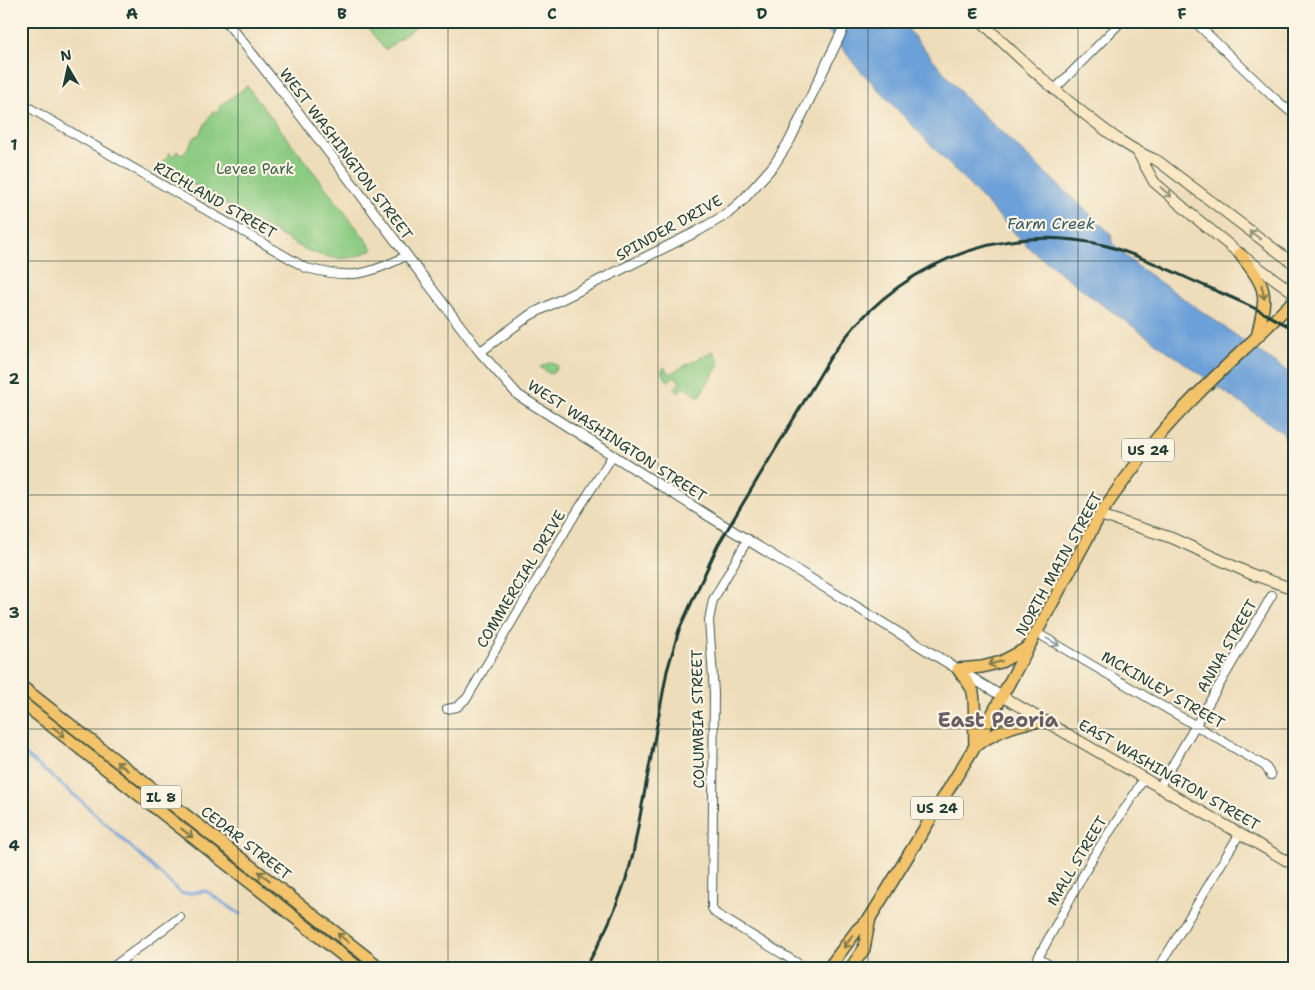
<svg xmlns="http://www.w3.org/2000/svg" width="1315" height="990" font-family="'Shantell Sans',sans-serif">
	<style>
		.green { fill: #8ccb82; stroke: #56845b }
		.water { fill: #6ca0d8; stroke: #466e86 }
		.lines { fill: none; stroke-linecap: round; stroke-linejoin: round }
		.stream { stroke: #6ca0d8; stroke-width: 3 }
		.minor-casing { stroke: #3e5548; stroke-width: 10 }
		.tertiary-casing { stroke: #3e5548; stroke-width: 11 }
		.secondary-casing { stroke: #3e5548; stroke-width: 12 }
		.primary-casing { stroke: #3e5548; stroke-width: 14 }
		.minor { stroke: #fff; stroke-width: 8 }
		.tertiary { stroke: #fff; stroke-width: 9 }
		.secondary { stroke: #fae7c3; stroke-width: 10 }
		.primary { stroke: #f2c36a; stroke-width: 11 }
		.rail { stroke: #1f3d34; stroke-width: 3 }
		.oneway { stroke: #8c927c }
		.oneway2 { stroke: #7e794c }
		.oneway3 { stroke: #8f9e9a }
		.grid { fill: none; stroke: #1f3d34; stroke-width: 1; stroke-opacity: 0.55 }
		.labels { text-anchor: middle; dominant-baseline: central; stroke-width: 4.5; stroke-linejoin: round; paint-order: stroke }
		.shield { fill: #fcf5e5; stroke: #617469; stroke-width: 1 }
		.shield-label { font-size: 14px; font-weight: bold; fill: #1f3d34 }
		.street-label { font-size: 15px; fill: #1f3d34; stroke: #fcf5e5 }
		.park-label { font-size: 15px; fill: #3a6048; stroke: #fcf5e5 }
		.water-label { font-size: 16px; font-style: italic; fill: #365b65; stroke: #fcf5e5 }
		.district-label { font-size: 20px; font-weight: bold; fill: #686065; stroke: #fcf5e5 }
		.neatline { fill: none; stroke: #1f3d34; stroke-width: 2 }
		.grid-label { font-size: 16px; text-anchor: middle; font-weight: bold; fill: #1f3d34 }
	</style>
	<rect width="100%" height="100%" fill="#fcf5e5"/>
	<filter id="ink" filterUnits="userSpaceOnUse"><feTurbulence type="fractalNoise" baseFrequency=".02" numOctaves="2"/><feDisplacementMap in="SourceGraphic" scale="10" xChannelSelector="R" yChannelSelector="G"/><feConvolveMatrix kernelMatrix="1 2 1 2 8 2 1 2 1" color-interpolation-filters="sRGB"/></filter>
	<filter id="wash" filterUnits="userSpaceOnUse"><feTurbulence type="fractalNoise" baseFrequency=".0096" numOctaves="4" result="noise"/><feDisplacementMap in="SourceGraphic" scale="20" xChannelSelector="R" yChannelSelector="G"/><feGaussianBlur stdDeviation="1.12" result="paint"/><feColorMatrix in="noise" values="0 0 0 0 0 0 0 0 0 0 0 0 0 0 0 0 0 1.4 0 .05"/><feComposite in="paint" operator="in"/></filter>
	<g filter="url(#wash)">
		<rect width="100%" height="100%" fill="#eeddba"/>
		<path class="green" d="M 377,21 L 423,21 L 385,50 L 368,28 Z
			M 247,86 L 373,249 C 348,264 329,259 304,249 L 163,167 L 163,163 L 169,153 L 174,156 L 177,151 L 183,155 L 196,135 L 198,136 L 213,111 L 218,113 L 220,106 Z
			M 713,351 L 720,363 L 699,397 L 684,387 L 678,393 L 674,389 L 680,383 L 675,376 L 668,381 L 662,374 L 662,370 L 664,367 L 669,374 Z
			M 551,362 L 558,366 L 553,373 L 550,374 L 540,367 Z"/>
		<path class="water" d="M 817,21 L 901,21 L 968,101 L 1111,234 L 1112,243 L 1137,266 L 1294,376 L 1294,498 L 1291,451 L 1283,433 L 1100,303 L 1030,249 L 855,65 L 835,38 Z"/>
		<g class="lines">
			<path class="stream" d="M 21,751 L 79,799 L 182,894 L 206,891 L 240,914"/>
		</g>
	</g>
	<g filter="url(#ink)">
		<g class="lines">
			<defs>
				<path id="minor" d="M 1194,21 L 1272,96 L 1294,115
					M 1054,90 L 1122,21
					M 21,103 L 306,268 C 350,279 366,276 406,256
					M 748,539 L 713,600 L 709,620 L 714,693 L 712,908 L 715,913 L 807,969
					M 1037,633 L 1265,766 L 1271,775
					M 447,709 L 457,707 L 467,698 L 573,518 L 613,455
					M 1159,788 L 1272,595
					M 110,969 L 180,917
					M 1056,969 L 1038,958 L 1093,857 L 1135,793 L 1143,779
					M 1158,969 L 1240,833"/>
				<path id="tertiary" d="M 226,21 L 292,104 L 480,352 L 518,395 L 707,515 L 1003,697
					M 480,352 L 530,315 L 698,231 L 727,214 L 743,200 L 774,165 L 790,140 L 847,21"/>
				<path id="secondary" d="M 981,21 C 1015,55 1050,87 1087,116 C 1110,134 1131,150 1158,161 L 1294,264
					M 1138,153 L 1154,182 L 1192,215 L 1240,254 L 1294,293
					M 1100,515 L 1172,538 L 1251,574 L 1294,589
					M 1003,697 L 1294,865"/>
				<path id="primary" d="M 1240,254 C 1269,291 1267,292 1257,337
					M 958,669 C 962,675 968,682 972,689 C 976,698 974,732 975,745
					M 958,669 L 982,667 L 1001,662 L 1029,647
					M 21,686 L 382,969
					M 21,702 L 360,969
					M 978,744 C 999,730 1022,720 1047,722
					M 828,969 L 857,930 L 870,918 L 975,746 L 1100,515 C 1117,489 1137,463 1157,438 C 1198,389 1249,347 1294,300
					M 850,969 L 864,949 L 870,918"/>
			</defs>
			<use href="#minor" class="minor-casing"/>
			<use href="#tertiary" class="tertiary-casing"/>
			<use href="#secondary" class="secondary-casing"/>
			<use href="#primary" class="primary-casing"/>
			<use href="#minor" class="minor"/>
			<use href="#tertiary" class="tertiary"/>
			<use href="#secondary" class="secondary"/>
			<use href="#primary" class="primary"/>
			<path class="rail" d="M 585,969 C 606,932 623,896 633,854 L 667,671 L 679,630 L 718,545 L 830,358 C 890,268 996,220 1103,245 C 1128,251 1151,262 1174,272 C 1199,284 1225,294 1250,306 C 1265,313 1279,322 1294,329"/>
		</g>
		<defs><path id="oneway-shaft" d="M-6 0H5M1.5-3L5.5 0L1.5 3" fill="none" stroke-width="1.6" stroke-linecap="round" stroke-linejoin="round" transform="scale(1.25)"/></defs>
		<g class="oneway">
			<use href="#oneway-shaft" transform="translate(1166 192) rotate(42)"/>
			<use href="#oneway-shaft" transform="translate(1255 235) rotate(-143)"/>
		</g>
		<g class="oneway2">
			<use href="#oneway-shaft" transform="translate(1263 292) rotate(78)"/>
			<use href="#oneway-shaft" transform="translate(995 663) rotate(164)"/>
			<use href="#oneway-shaft" transform="translate(59 732) rotate(39)"/>
			<use href="#oneway-shaft" transform="translate(122 766) rotate(-142)"/>
			<use href="#oneway-shaft" transform="translate(187 833) rotate(38)"/>
			<use href="#oneway-shaft" transform="translate(264 876) rotate(-142)"/>
			<use href="#oneway-shaft" transform="translate(343 938) rotate(-141)"/>
			<use href="#oneway-shaft" transform="translate(848 942) rotate(125)"/>
		</g>
		<use class="oneway3" href="#oneway-shaft" transform="translate(1053 642) rotate(30)"/>
	</g>
	<path class="grid" d="M 238,21 L 238,969M 448,21 L 448,969M 658,21 L 658,969M 868,21 L 868,969M 1078,21 L 1078,969M 21,261 L 1294,261M 21,495 L 1294,495M 21,729 L 1294,729"/>
	<g class="labels">
		<g class="shield">
			<rect x="1122" y="438.5" width="52" height="23" rx="4"/>
			<rect x="141" y="785.5" width="40" height="23" rx="4"/>
			<rect x="911" y="796.5" width="52" height="23" rx="4"/>
		</g>
		<g class="shield-label">
			<text x="1148" y="450">US 24</text>
			<text x="161" y="797">IL 8</text>
			<text x="937" y="808">US 24</text>
		</g>
		<g class="street-label">
			<text transform="translate(346 154) rotate(53)">WEST WASHINGTON STREET</text>
			<text transform="translate(215 200) rotate(30)">RICHLAND STREET</text>
			<text transform="translate(669 228) rotate(-29)">SPINDER DRIVE</text>
			<text transform="translate(617 441) rotate(33)">WEST WASHINGTON STREET</text>
			<text transform="translate(1059 564) rotate(-61)">NORTH MAIN STREET</text>
			<text transform="translate(521 579) rotate(-59)">COMMERCIAL DRIVE</text>
			<text transform="translate(1227 646) rotate(-60)">ANNA STREET</text>
			<text transform="translate(1163 690) rotate(30)">MCKINLEY STREET</text>
			<text transform="translate(698 719) rotate(-91)">COLUMBIA STREET</text>
			<text transform="translate(1169 775) rotate(30)">EAST WASHINGTON STREET</text>
			<text transform="translate(246 843) rotate(38)">CEDAR STREET</text>
			<text transform="translate(1077 861) rotate(-59)">MALL STREET</text>
		</g>
		<g class="park-label">
			<text x="255" y="169">Levee Park</text>
		</g>
		<g class="water-label">
			<text x="1051" y="223">Farm Creek</text>
		</g>
		<g class="district-label">
			<text x="998" y="720">East Peoria</text>
		</g>
	</g>
	<rect width="1315" height="990" fill="none" stroke="#fcf5e5" stroke-width="55"/>
	<g transform="translate(68 68) rotate(351)" stroke="#fcf5e5" stroke-width="4" paint-order="stroke">
	<path d="M0-4L9 19L0 12L-9 19Z" fill="#1f3d34"/>
	<text y="-8" font-size="14" font-weight="bold" text-anchor="middle" fill="#1f3d34">N</text>
	</g>
	<rect x="28" y="28" width="1260" height="934" class="neatline"/>
	<g class="grid-label">
		<text x="132" y="19">A</text>
		<text x="342" y="19">B</text>
		<text x="552" y="19">C</text>
		<text x="762" y="19">D</text>
		<text x="972" y="19">E</text>
		<text x="1182" y="19">F</text>
		<text x="14" y="150">1</text>
		<text x="14" y="384">2</text>
		<text x="14" y="618">3</text>
		<text x="14" y="851">4</text>
	</g>
</svg>
